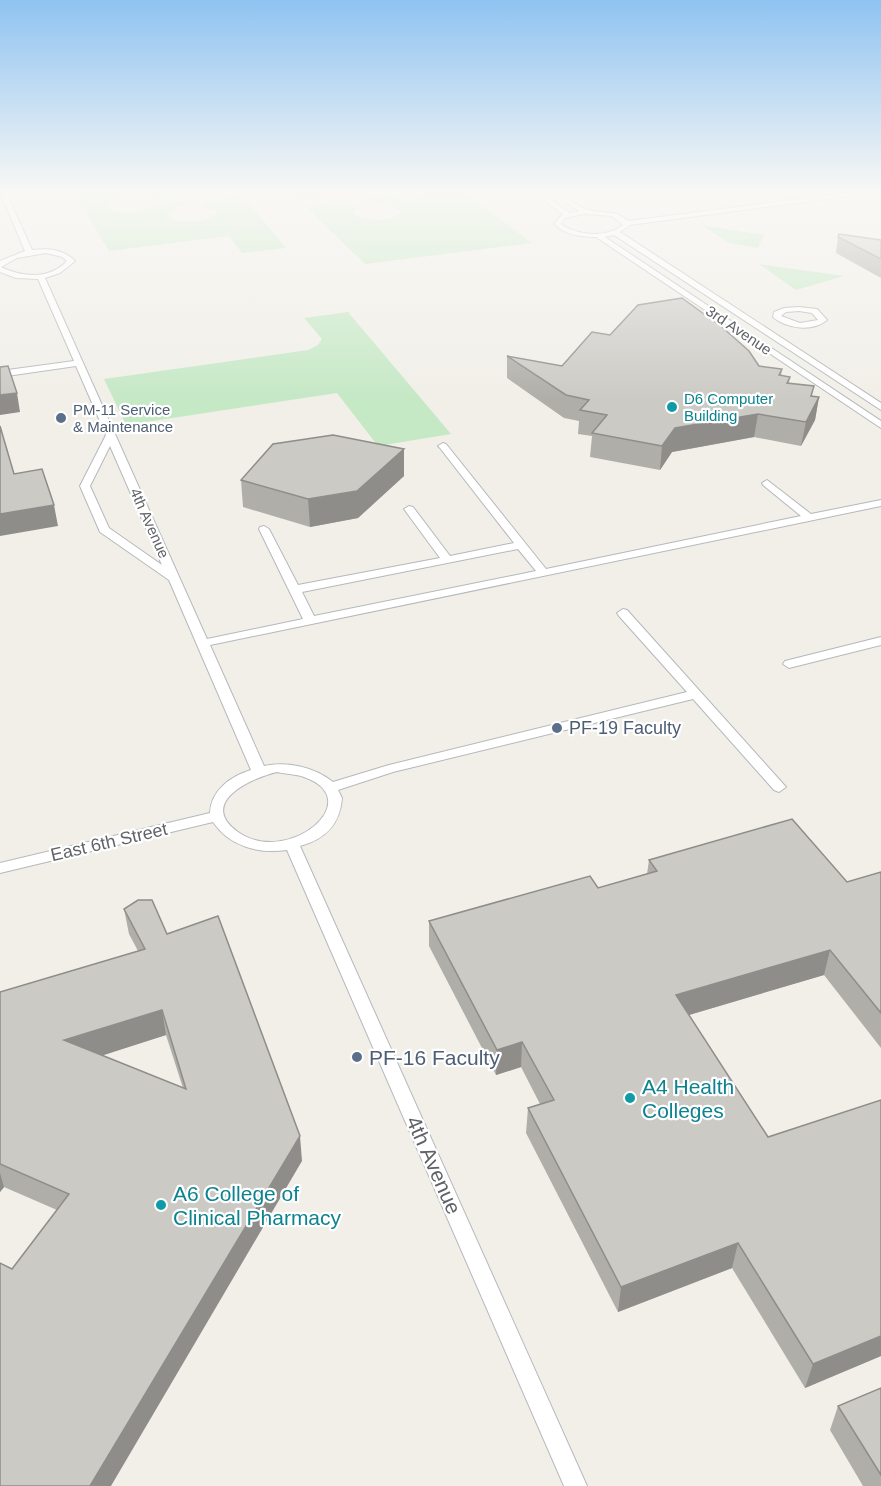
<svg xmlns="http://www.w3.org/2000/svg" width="881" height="1486" font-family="Arial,sans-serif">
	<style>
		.green { fill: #c5e8c5 }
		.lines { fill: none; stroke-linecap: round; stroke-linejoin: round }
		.service-casing { stroke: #b5b8bc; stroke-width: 2 }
		.service { fill: #fff; fill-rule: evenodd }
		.wall { fill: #afaea9; fill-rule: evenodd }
		.shaded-wall { fill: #8f8d8a }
		.building { fill: #cccac5; stroke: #8f8d8a; stroke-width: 1.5; fill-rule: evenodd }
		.culture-dot { fill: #0f9aa8; stroke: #fff; stroke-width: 2 }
		.service-dot { fill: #5c6f8a; stroke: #fff; stroke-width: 2 }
		.labels { text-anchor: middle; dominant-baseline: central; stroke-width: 4.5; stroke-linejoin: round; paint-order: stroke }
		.far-street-label { font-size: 15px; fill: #5f6368; stroke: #fff }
		.far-culture-label { font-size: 15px; fill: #0d838f; stroke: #fff; text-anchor: start }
		.far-service-label { font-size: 15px; fill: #4e5e75; stroke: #fff; text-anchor: start }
		.service-label { font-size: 18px; fill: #4e5e75; stroke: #fff; text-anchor: start }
		.street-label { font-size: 18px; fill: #5f6368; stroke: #fff }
		.near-service-label { font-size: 21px; fill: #4e5e75; stroke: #fff; text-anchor: start }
		.near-culture-label { font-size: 21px; fill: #0d838f; stroke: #fff; text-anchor: start }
		.near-street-label { font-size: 21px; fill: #5f6368; stroke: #fff }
	</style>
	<rect width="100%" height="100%" fill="#f1efe8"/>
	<path class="green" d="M 73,192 L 176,192 L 191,196 L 154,200 L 128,198 L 109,205 L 113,211 C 136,215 141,209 160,204 C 171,201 183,201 194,200 L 168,213 L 170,218 C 184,223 204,223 217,214 L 216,210 L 200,206 L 210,200 L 242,195 L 286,248 L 242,253 L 229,236 L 109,251 Z
		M 291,192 L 341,192 L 323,199 L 301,202 Z
		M 430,192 L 464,192 L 532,243 L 365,264 L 305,206 L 332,203 L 358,207 L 353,213 C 363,222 394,223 402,211 L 390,205 L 351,200 L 388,196 L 413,199 L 428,195 Z
		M 702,225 L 764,235 L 758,248 L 729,243 Z
		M 759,264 L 844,276 L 796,290 Z
		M 348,312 L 451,434 L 378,446 L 337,393 L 126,425 L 104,379 L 308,350 L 318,345 L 322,339 L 304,318 Z"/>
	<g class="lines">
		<defs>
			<path id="service" d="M 0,192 L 6,192 L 32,250 C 48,248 63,249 75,261 L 60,273 L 45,278 L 207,639 L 303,619 L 259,529 L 260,527 L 264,526 L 269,529 L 298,585 L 440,558 L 404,509 L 409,506 L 413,507 L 450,556 L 514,543 L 440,448 L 438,446 L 443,443 L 446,444 L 546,569 L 801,516 L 763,485 L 762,483 L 767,480 L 811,514 L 881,500 L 881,506 L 210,645 L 264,766 C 287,761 314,767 333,782 L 389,765 L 687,692 L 619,616 L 617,613 L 623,609 L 627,610 L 786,787 L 779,792 L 774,790 L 693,699 L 393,772 L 338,790 L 342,798 C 340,824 326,839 300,846 L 587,1486 L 564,1486 L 287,850 C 259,854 230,847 213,822 L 0,873 L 0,863 L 210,813 C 211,790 231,776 251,770 L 169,580 L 100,532 L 80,486 L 106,435 L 76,366 L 0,377 L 0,371 L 74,361 L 38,279 L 16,278 L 0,272 L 0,261 L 25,251 ZM 46,253 L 62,257 L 67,261 C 50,280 21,277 1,267 L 17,258 ZM 110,446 L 162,565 L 109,528 L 90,486 ZM 518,549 L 536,571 L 314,616 L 302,592 ZM 277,772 C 286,774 296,774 304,777 C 369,800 288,867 238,832 C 197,803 251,778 277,772 Z
				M 532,192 L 539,192 L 570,213 L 579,211 L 551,192 C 565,192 573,205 586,209 C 600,215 615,208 628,221 L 852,192 L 868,192 L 865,194 L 630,225 L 620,232 L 881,403 L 881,410 L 614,235 L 605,237 L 881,421 L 881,428 L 596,237 C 581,237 565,235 554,224 L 563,214 ZM 585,214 L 612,216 L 623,225 C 606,238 578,236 561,224 L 565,218 Z
				M 799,307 L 817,309 L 827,320 C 813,332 787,329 773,317 L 774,312 L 784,308 ZM 799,311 L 812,313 L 818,320 L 800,323 L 781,316 L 786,312 Z
				M 881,637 L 881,645 L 789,668 L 783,664 L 785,661 Z"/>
		</defs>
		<use href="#service" class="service-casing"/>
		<use href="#service" class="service"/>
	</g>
	<path class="wall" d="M 838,237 L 881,240 L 881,278 L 836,253 Z
		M 507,356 L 562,366 L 759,366 L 782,369 L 781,376 L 790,377 L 789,383 L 812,396 L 819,397 L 815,420 L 801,446 L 754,437 L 672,452 L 660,470 L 590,457 L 592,436 L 578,434 L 579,421 L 564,418 L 507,378 Z
		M 404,449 L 404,476 L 358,518 L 310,527 L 243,507 L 241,480 Z
		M 649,860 L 847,882 L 881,872 L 881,1048 L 824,975 L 689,1015 L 881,1356 L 805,1388 L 732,1268 L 618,1312 L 526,1133 L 528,1108 L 540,1104 L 521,1067 L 496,1075 L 429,946 L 429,921 L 598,888 L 647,874 Z
		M 124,909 L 167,934 L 302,1161 L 12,1269 L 57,1210 L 4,1187 L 0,1192 L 0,992 L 138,951 L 129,934 ZM 166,1035 L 183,1088 L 102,1055 Z
		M 881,1388 L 881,1486 L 863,1486 L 830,1430 L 838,1406 Z"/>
	<path class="shaded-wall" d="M 17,393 L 20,412 L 0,415 L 0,395 Z
		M 819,397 L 815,420 L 801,446 L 806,422 Z
		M 758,414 L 754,437 L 672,452 L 660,470 L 662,446 L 675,428 Z
		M 404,449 L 404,476 L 358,518 L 310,527 L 308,499 Z
		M 54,505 L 58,526 L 0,536 L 0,514 Z
		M 830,950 L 824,975 L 672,1020 L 676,995 Z
		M 162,1010 L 166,1035 L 70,1066 L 64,1040 Z
		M 522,1042 L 521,1067 L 496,1075 L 497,1050 Z
		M 300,1136 L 302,1161 L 111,1486 L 90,1486 Z
		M 0,1173 L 4,1187 L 0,1192 Z
		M 738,1243 L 732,1268 L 618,1312 L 621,1287 Z
		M 881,1336 L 881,1356 L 805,1388 L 813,1364 Z"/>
	<path class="building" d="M 839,234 L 881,240 L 881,259 L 838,237 Z
		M 682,298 L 722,327 L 749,351 L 759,366 L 782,369 L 779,375 L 790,377 L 787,383 L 814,386 L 811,396 L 819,397 L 806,422 L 758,414 L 675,428 L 662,446 L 592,433 L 607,415 L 580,410 L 589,400 L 566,395 L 507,356 L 562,366 L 592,332 L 610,335 L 638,305 Z
		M 8,366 L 17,393 L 0,395 L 0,367 Z
		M 0,426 L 14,474 L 42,469 L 54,505 L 0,514 Z
		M 333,435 L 404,449 L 357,491 L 308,499 L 241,480 L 273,444 Z
		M 792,819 L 847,882 L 881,872 L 881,1013 L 830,950 L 676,995 L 768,1137 L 881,1100 L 881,1336 L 813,1364 L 738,1243 L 621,1287 L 528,1108 L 554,1100 L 522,1042 L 497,1050 L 429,921 L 590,876 L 598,888 L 657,871 L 649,860 Z
		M 138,900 L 152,900 L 167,934 L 218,916 L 300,1136 L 90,1486 L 0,1486 L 0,1263 L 12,1269 L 69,1194 L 0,1164 L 0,992 L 145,949 L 124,909 ZM 162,1010 L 186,1089 L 64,1040 Z
		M 881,1388 L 881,1475 L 838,1406 Z"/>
	<linearGradient id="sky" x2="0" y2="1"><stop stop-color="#8fc3f1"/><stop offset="0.48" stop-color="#f9f8f5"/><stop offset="1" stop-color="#f9f8f5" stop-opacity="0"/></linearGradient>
	<rect width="881" height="400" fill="url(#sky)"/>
	<g class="culture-dot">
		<circle cx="672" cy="407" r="6"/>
		<circle cx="630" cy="1098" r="6"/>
		<circle cx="161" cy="1205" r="6"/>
	</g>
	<g class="service-dot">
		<circle cx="61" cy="418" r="6"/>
		<circle cx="557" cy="728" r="6"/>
		<circle cx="357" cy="1057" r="6"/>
	</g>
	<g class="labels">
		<g class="far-street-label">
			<text transform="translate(739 330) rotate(34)">3rd Avenue</text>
			<text transform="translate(150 523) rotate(66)">4th Avenue</text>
		</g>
		<g class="far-culture-label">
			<text x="684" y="398">D6 Computer<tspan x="684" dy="17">Building</tspan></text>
		</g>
		<g class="far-service-label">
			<text x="73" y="409">PM-11 Service<tspan x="73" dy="17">&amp; Maintenance</tspan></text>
		</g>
		<g class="service-label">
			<text x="569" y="728">PF-19 Faculty</text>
		</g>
		<g class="street-label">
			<text transform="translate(109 842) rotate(-13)">East 6th Street</text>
		</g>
		<g class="near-service-label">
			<text x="369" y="1057">PF-16 Faculty</text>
		</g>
		<g class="near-culture-label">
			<text x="642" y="1086">A4 Health<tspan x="642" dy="24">Colleges</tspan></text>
			<text x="173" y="1193">A6 College of<tspan x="173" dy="24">Clinical Pharmacy</tspan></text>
		</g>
		<g class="near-street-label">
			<text transform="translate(434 1165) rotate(66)">4th Avenue</text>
		</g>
	</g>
</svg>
